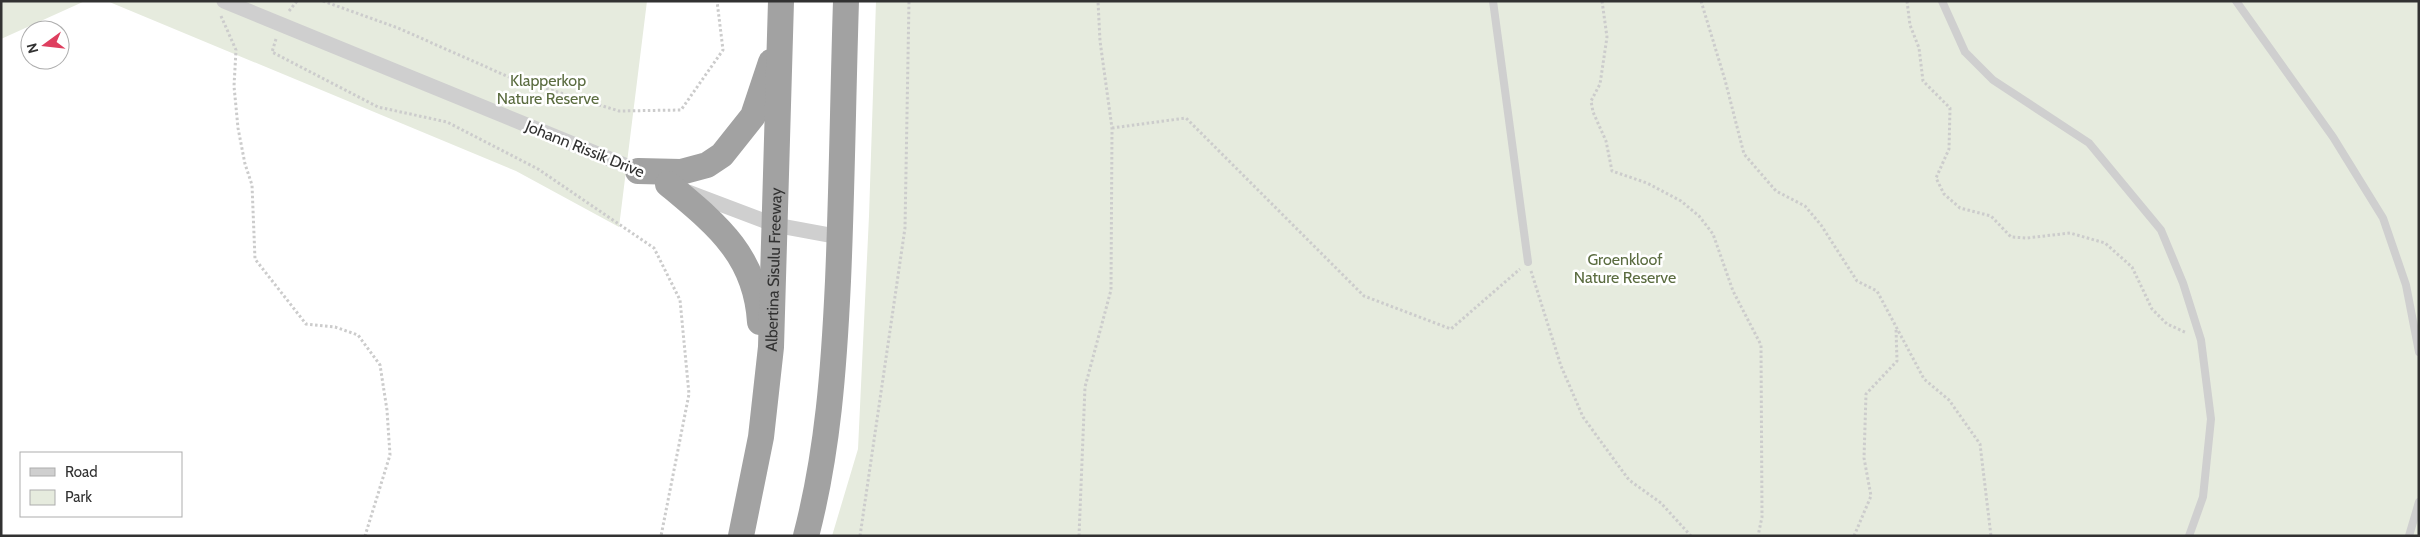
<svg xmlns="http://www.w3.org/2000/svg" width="2420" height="537" font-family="Cabin,sans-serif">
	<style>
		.green { fill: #e6ebde }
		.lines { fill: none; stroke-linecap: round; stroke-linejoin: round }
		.path { stroke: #ccc; stroke-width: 3; stroke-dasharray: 2.5 2.5; stroke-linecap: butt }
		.service { stroke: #cfcfcf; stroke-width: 8 }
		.minor { stroke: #cfcfcf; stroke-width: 15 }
		.trunk { stroke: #a2a2a2; stroke-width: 26 }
		.labels { text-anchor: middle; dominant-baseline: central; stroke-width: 5; stroke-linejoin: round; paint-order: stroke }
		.park-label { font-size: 16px; fill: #5b6c40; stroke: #fff }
		.street-label { font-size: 16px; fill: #323232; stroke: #fff }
	</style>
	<rect width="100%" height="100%" fill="#fff"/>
	<path class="green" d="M 1,1 L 85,1 L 1,39 Z
		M 107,1 L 647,1 L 619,227 L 516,171 Z
		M 876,1 L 2419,1 L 2419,536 L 832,536 L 858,449 L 869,216 Z"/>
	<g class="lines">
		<path class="path" d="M 323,1 L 398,28 L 509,77 L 619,111 L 681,110 L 723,50 L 717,1
			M 1602,1 L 1607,37 L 1600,84 L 1591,101 L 1593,112 L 1606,141 L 1612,171 L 1647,183 L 1681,201 L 1699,216 L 1713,234 L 1733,291 L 1761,345 L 1762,517 L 1758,536
			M 1701,1 L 1725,80 L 1744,154 L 1776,191 L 1805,206 L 1821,225 L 1857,281 L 1877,291 L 1924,379 L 1949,400 L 1980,444 L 1991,536
			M 1907,1 L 1910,25 L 1919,48 L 1923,81 L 1950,108 L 1949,149 L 1936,178 L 1944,194 L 1960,208 L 1991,216 L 2011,237 L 2027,238 L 2070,233 L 2105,243 L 2132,267 L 2152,309 L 2167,324 L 2187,333
			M 289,11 L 297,1
			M 221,16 L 236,50 L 234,86 L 238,128 L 245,164 L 252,185 L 255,259 L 306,324 L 335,327 L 358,335 L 380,365 L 387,410 L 390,455 L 365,536
			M 276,39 L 272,52 L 378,107 L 447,122 L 538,169 L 654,248 L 680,300 L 689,394 L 661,536
			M 1112,128 L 1186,118 L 1364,296 L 1451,329 L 1520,269
			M 1531,271 L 1561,366 L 1583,417 L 1629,480 L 1661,503 L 1691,536
			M 860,536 L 905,228 L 909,1
			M 1079,536 L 1085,387 L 1111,290 L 1112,128 L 1100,41 L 1098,1
			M 1854,536 L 1871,496 L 1864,458 L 1866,394 L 1897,361 L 1896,328"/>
		<path class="service" d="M 1493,1 L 1528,262
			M 1942,1 L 1965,52 L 1993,80 L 2089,143 L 2161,230 L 2183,283 L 2201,340 L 2211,419 L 2203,497 L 2189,536
			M 2236,1 L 2333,137 L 2383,218 L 2406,285 L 2419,352
			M 2409,536 L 2419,502"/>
		<path class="minor" d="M 224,1 L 644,173
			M 688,192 L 775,225 L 840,237"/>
		<g class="trunk">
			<path d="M 638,171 L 681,172 L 707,165 L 722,155 L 753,116 L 771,62"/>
			<path d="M 668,184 C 716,224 756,255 760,322"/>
			<path id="s1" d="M 741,536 L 761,437 L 771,347 L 781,1"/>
			<path d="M 806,536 C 828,452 834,367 838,281 C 842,188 843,95 846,1"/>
		</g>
	</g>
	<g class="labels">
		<g class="park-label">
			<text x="548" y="80">Klapperkop<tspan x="548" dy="18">Nature Reserve</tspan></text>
			<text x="1625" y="259">Groenkloof<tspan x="1625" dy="18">Nature Reserve</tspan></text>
		</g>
		<g class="street-label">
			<text transform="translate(585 149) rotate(22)">Johann Rissik Drive</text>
			<text stroke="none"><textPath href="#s1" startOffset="269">Albertina Sisulu Freeway</textPath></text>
		</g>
	</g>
	<rect width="2420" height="537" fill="none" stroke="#323232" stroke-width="5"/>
	<rect x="20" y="452" width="162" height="65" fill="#ffffff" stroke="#adadad"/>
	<rect x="30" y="468" width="25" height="8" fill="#cfcfcf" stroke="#adadad"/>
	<text x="65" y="477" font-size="15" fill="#323232">Road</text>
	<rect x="30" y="490" width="25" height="15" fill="#e6ebde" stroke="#adadad"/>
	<text x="65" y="502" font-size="15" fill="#323232">Park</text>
	<g transform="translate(45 45) rotate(255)"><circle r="24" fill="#ffffff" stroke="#adadad"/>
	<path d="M0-4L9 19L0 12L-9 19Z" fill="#de3f5f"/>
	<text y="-8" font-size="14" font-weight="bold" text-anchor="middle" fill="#323232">N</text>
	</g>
</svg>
